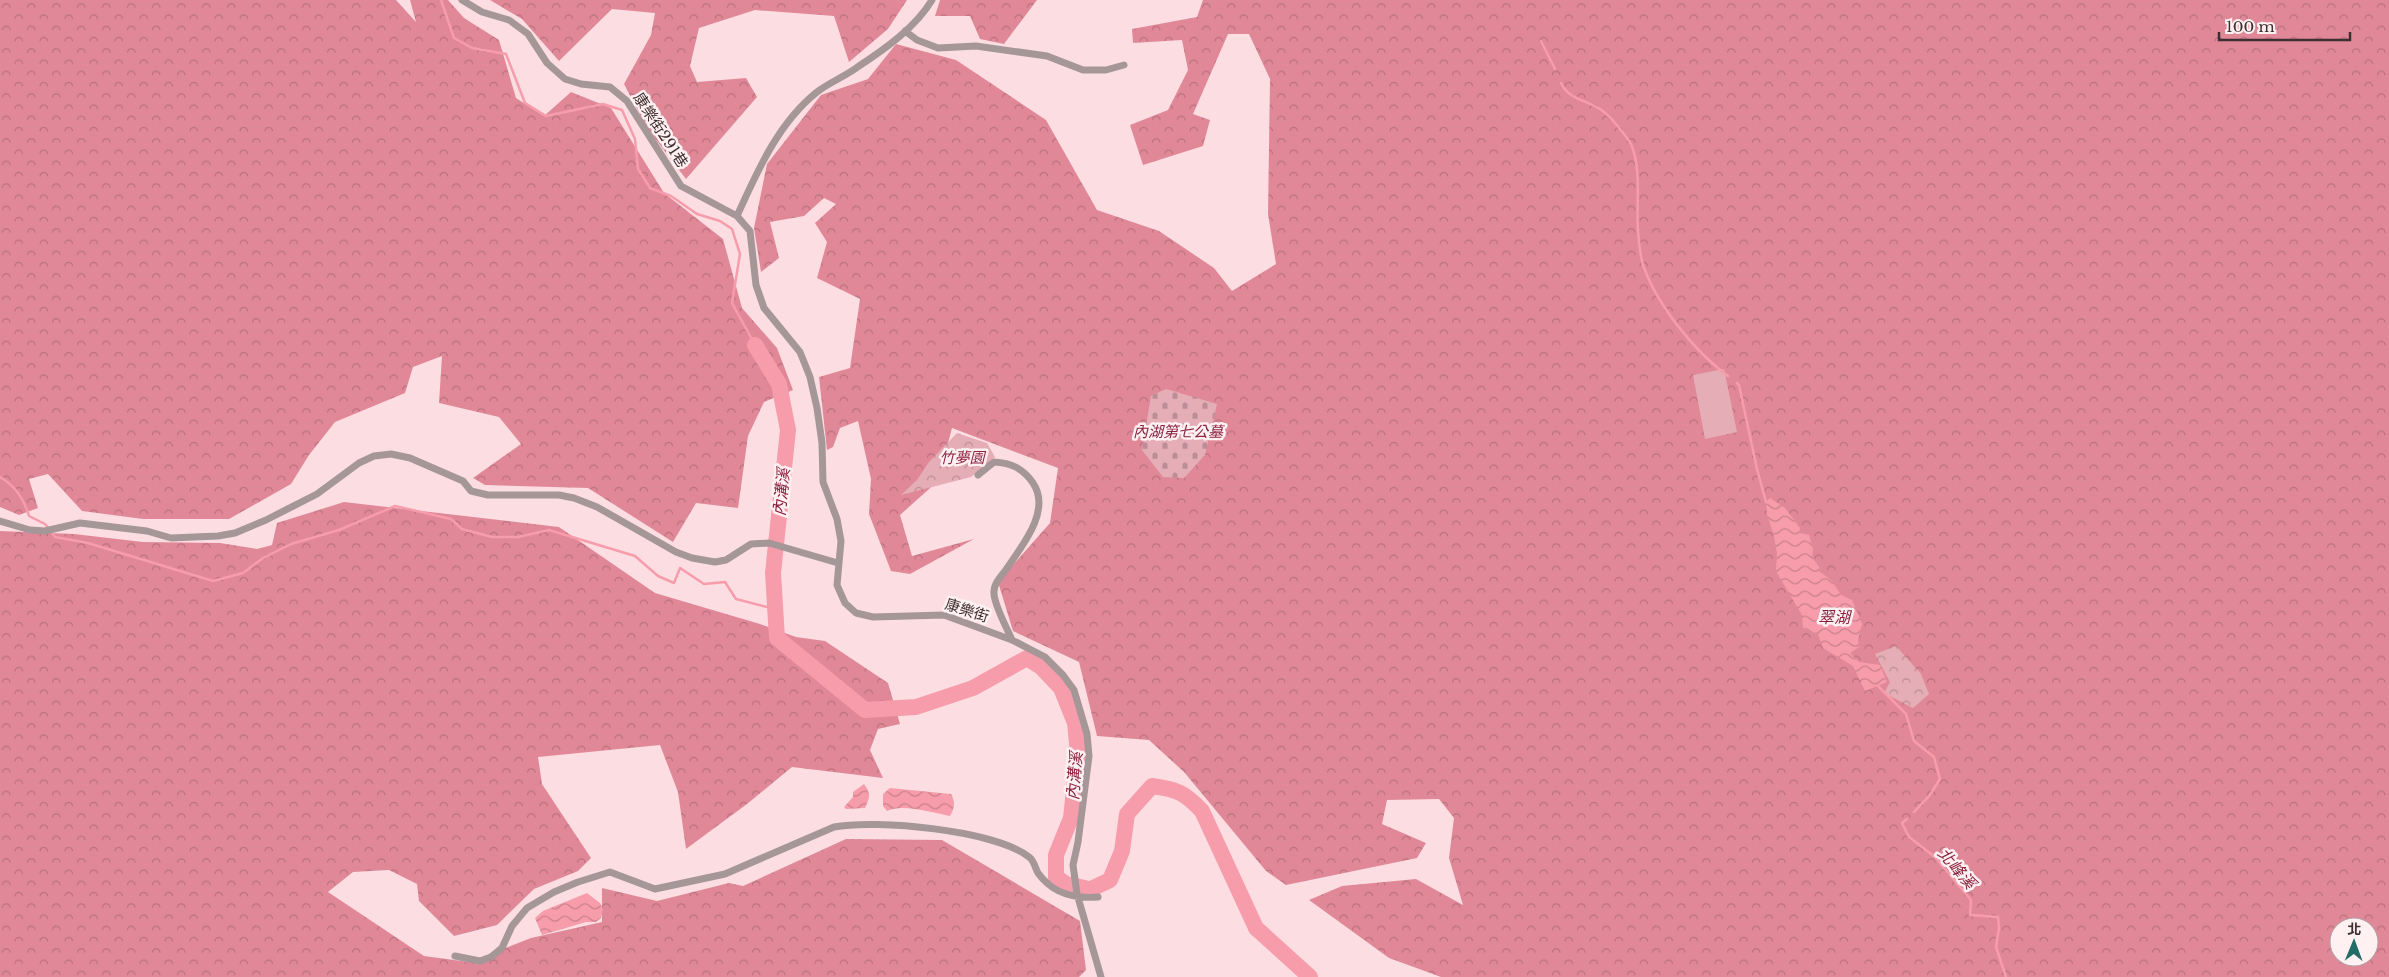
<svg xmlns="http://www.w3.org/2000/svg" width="2389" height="977" font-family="'Libre Baskerville','Noto Sans TC',serif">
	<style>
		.forest { fill: url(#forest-crowns); fill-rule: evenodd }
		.cemetery { fill: url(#cemetery-stones) }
		.park { fill: url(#park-crowns) }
		.pitch { fill: #e5adb5 }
		.water { fill: url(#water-waves) }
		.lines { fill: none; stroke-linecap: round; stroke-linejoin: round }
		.stream { stroke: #f79cab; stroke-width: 2.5 }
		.river { stroke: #f79cab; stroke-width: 16 }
		.minor { stroke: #a59698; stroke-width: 7 }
		.labels { text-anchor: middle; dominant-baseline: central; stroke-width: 5; stroke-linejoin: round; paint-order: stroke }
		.street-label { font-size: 15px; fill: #3d2f31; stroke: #fff0f2 }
		.park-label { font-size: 15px; font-style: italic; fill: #8c2341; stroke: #fff0f2 }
		.water-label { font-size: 16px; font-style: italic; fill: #89203e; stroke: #fff0f2 }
	</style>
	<defs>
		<pattern id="forest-crowns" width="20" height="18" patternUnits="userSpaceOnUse" patternTransform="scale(1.25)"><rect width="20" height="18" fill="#e18898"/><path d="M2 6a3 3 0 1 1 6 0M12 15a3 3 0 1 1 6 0" fill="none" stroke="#b8707d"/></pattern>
		<pattern id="cemetery-stones" width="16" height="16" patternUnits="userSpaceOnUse" patternTransform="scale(1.25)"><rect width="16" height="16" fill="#e5adb5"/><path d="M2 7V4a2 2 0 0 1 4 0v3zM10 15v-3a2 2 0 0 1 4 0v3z" fill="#bb8d94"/></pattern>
		<pattern id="park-crowns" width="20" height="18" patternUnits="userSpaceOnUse" patternTransform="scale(1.25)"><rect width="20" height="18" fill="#e5adb5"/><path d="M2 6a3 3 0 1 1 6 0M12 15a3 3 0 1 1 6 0" fill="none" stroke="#bb8d94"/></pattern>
		<pattern id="water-waves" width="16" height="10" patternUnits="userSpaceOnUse" patternTransform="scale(1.25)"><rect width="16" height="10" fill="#f79cab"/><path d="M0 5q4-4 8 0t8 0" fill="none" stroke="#c9808c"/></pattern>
	</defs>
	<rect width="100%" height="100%" fill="#fcdee2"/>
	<path class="forest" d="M 0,0 L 396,0 L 416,22 L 410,0 L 448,0 L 464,18 L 499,40 L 516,98 L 544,116 L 571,92 L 611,108 L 664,193 L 723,239 L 742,308 L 777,348 L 793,390 L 764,402 L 748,436 L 738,508 L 696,503 L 673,542 L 588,488 L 485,485 L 473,478 L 521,444 L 499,417 L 439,403 L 442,356 L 413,367 L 405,393 L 335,422 L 309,455 L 291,484 L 229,519 L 143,519 L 82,511 L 48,474 L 29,479 L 38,508 L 19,515 L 0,507 Z
		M 490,0 L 907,0 L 888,29 L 849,62 L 834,16 L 755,10 L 699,28 L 690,66 L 697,82 L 746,78 L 757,97 L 686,179 L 647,128 L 624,84 L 651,35 L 655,13 L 612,9 L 559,61 L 522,19 Z
		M 940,0 L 1037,0 L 1004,44 L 980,39 L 970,16 L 935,16 Z
		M 1203,0 L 2389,0 L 2389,977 L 1441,977 L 1389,958 L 1309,900 L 1342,886 L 1416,879 L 1463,905 L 1449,858 L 1454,818 L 1439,799 L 1387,800 L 1382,824 L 1426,843 L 1417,858 L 1286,885 L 1266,871 L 1184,772 L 1149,740 L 1097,736 L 1079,662 L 1013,631 L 998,582 L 1050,523 L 1058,468 L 952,428 L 938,481 L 900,515 L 912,556 L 974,539 L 910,574 L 891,571 L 869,514 L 871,479 L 858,421 L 840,428 L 833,447 L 827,450 L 819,377 L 850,368 L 860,299 L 817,278 L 827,242 L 815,223 L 836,204 L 824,198 L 804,216 L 770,222 L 779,258 L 761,272 L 754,228 L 767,164 L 821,95 L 868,79 L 896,44 L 956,60 L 1046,120 L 1097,210 L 1159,231 L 1214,268 L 1232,291 L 1276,264 L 1268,214 L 1270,79 L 1249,34 L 1228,34 L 1193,114 L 1210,120 L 1203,146 L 1143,165 L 1130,125 L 1168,110 L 1188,70 L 1182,40 L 1133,43 L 1132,29 L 1197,17 ZM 2339,927 L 2369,927 L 2369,957 L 2339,957 Z
		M 344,502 L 559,527 L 655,593 L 760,624 L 796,637 L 825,641 L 888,683 L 900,724 L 878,729 L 870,750 L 883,778 L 792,767 L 747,804 L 686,849 L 678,792 L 660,745 L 538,757 L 542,784 L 591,858 L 578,871 L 534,889 L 497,925 L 454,936 L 419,901 L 417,884 L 389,870 L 353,872 L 328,892 L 424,956 L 469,962 L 531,938 L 602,922 L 602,888 L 657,901 L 729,883 L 743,886 L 846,839 L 942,840 L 1080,921 L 1086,970 L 1079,977 L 0,977 L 0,531 L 74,534 L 143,542 L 220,543 L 257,549 L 272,545 L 277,523 Z"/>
	<path class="cemetery" d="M 1166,389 L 1217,404 L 1205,455 L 1184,478 L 1163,477 L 1142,450 L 1151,396 Z"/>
	<path class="park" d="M 957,433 L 987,443 L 995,457 L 971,477 L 901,495 L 917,480 L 929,462 Z
		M 1896,646 L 1921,674 L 1929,694 L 1913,708 L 1884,693 L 1890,682 L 1875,654 Z"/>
	<path class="pitch" d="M 1724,369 L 1737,432 L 1705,439 L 1693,375 Z"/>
	<path class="water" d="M 1770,498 L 1785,508 L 1800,528 L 1799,533 L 1809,535 L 1813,549 L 1812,557 L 1819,567 L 1819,571 L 1832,581 L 1841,595 L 1852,600 L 1862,624 L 1858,640 L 1859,647 L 1850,653 L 1859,662 L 1880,665 L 1887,682 L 1865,691 L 1853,666 L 1823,648 L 1818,634 L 1803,629 L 1802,615 L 1776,571 L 1777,553 L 1774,536 L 1767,514 L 1766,502 Z
		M 864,784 C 871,793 870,797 865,808 L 846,809 L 844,807 L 853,797 L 853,792 Z
		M 890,788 L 951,794 C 956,802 954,809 950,816 C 934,813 902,803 887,811 L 883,806 L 883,794 Z
		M 587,893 L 600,903 L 603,909 L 601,918 L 596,922 L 586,922 L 542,935 L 535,918 L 543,911 Z"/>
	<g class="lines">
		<path class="stream" d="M 441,0 L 454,38 L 472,48 L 506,54 L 525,103 L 546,116 L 603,104 L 622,110 L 635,139 L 638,169 L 650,188 L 671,196 L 697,214 L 720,221 L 732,229 L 740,254 L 732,303 L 755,345
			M 1541,41 L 1555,69
			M 1561,83 C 1569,101 1590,100 1604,112 C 1611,117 1627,137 1631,144 C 1642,170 1636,204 1638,231 C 1639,242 1640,255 1643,265 C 1657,305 1694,351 1728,376
			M 1737,383 L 1739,385 L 1757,469 L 1766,502
			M 0,477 C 16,486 24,499 29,516 L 45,524 L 55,537 L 88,543 L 213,581 L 243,573 L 263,558 L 291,544 L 339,530 L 395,506 L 451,519 L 462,529 L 492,537 L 518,537 L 549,530 L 635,556 L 658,576 L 674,583 L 680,568 L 704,584 L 725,582 L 736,599 L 775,609
			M 1878,686 L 1906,714 L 1914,741 L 1934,757 L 1940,779 L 1930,795 L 1914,812
			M 1907,819 L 1902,823 L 1909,837 L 1935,857 L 1971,900 L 1970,915 L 1998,917 L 1999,928 L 1996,947 L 2006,977"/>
		<path class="river" d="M 755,345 L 779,384 L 788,430 L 773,573 L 777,638 L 865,710 L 916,707 L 973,688 L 1027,658 L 1041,667 L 1061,688 L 1075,723 L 1078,753 L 1071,818 L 1056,855 L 1056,877 L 1066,884 L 1085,888
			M 1091,889 L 1110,880 L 1122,851 L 1127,814 L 1152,786 C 1177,789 1185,793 1202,811 L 1256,928 L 1310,977"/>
		<path class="minor" d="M 462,0 L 482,12 L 509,20 L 528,34 L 547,63 L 565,79 L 581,84 L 610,87 L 627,101 L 681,186 L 737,216 L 750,231 L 756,285 L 764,308 L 800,352 L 810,377 L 817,408 L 822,443 L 823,482 L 837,519 L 841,541 L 837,585 L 845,603 L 856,613 L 873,617 L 944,615 L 974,626 L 1012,640 L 1045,657 L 1063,675 L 1074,690 L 1087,734 L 1089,756 L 1078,842 L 1073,865 L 1077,894 L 1101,977
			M 905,31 L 917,40 L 938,48 L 976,46 L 1047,56 L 1083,70 L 1106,70 L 1124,65
			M 737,216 C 757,172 778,123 817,92 C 830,82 846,76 859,66 C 885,49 916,27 932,0
			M 978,475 L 994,462 C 1011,463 1023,468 1033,483 C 1052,511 1021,547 1005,571 C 1000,577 993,585 994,594 C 995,607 1007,628 1012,640
			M 0,521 L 30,530 L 45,531 L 80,523 L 147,531 L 171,538 L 218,536 L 235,533 L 266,520 L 317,494 L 359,463 L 374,456 L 391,454 L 410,458 L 463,481 L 471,491 L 488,495 L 559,495 L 574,498 L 597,507 L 676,552 L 692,558 L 715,562 L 726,560 L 751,544 L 769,543 L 838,563
			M 455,956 L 480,961 L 491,957 L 502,948 L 512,926 L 527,908 L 554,892 L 578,882 L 610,872 L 655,889 L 725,874 L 834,827 C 876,819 995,830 1029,857 C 1034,860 1035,868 1038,873 C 1053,894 1074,899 1098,897"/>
	</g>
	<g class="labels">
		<g class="street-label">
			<text transform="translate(661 130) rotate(57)">康樂街291巷</text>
			<text transform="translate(967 610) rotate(18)">康樂街</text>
		</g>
		<g class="park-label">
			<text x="1178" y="431">內湖第七公墓</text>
			<text x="962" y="457">竹夢園</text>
		</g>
		<g class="water-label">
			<text transform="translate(781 492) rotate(-84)">內溝溪</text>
			<text x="1834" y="617">翠湖</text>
			<text transform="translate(1074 776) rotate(-85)">內溝溪</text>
			<text transform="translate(1957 868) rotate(49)">北峰溪</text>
		</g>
	</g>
	<g transform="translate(2354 942) rotate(1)"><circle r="24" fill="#fff0f2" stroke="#b1a3a5"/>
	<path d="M0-4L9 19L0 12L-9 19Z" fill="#216c67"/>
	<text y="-8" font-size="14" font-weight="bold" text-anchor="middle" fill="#3d2f31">北</text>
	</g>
	<path d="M2219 32v8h131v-8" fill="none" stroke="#3d2f31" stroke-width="2.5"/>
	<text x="2226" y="32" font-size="15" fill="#3d2f31" stroke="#fff0f2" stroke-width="4" paint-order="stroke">100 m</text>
</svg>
